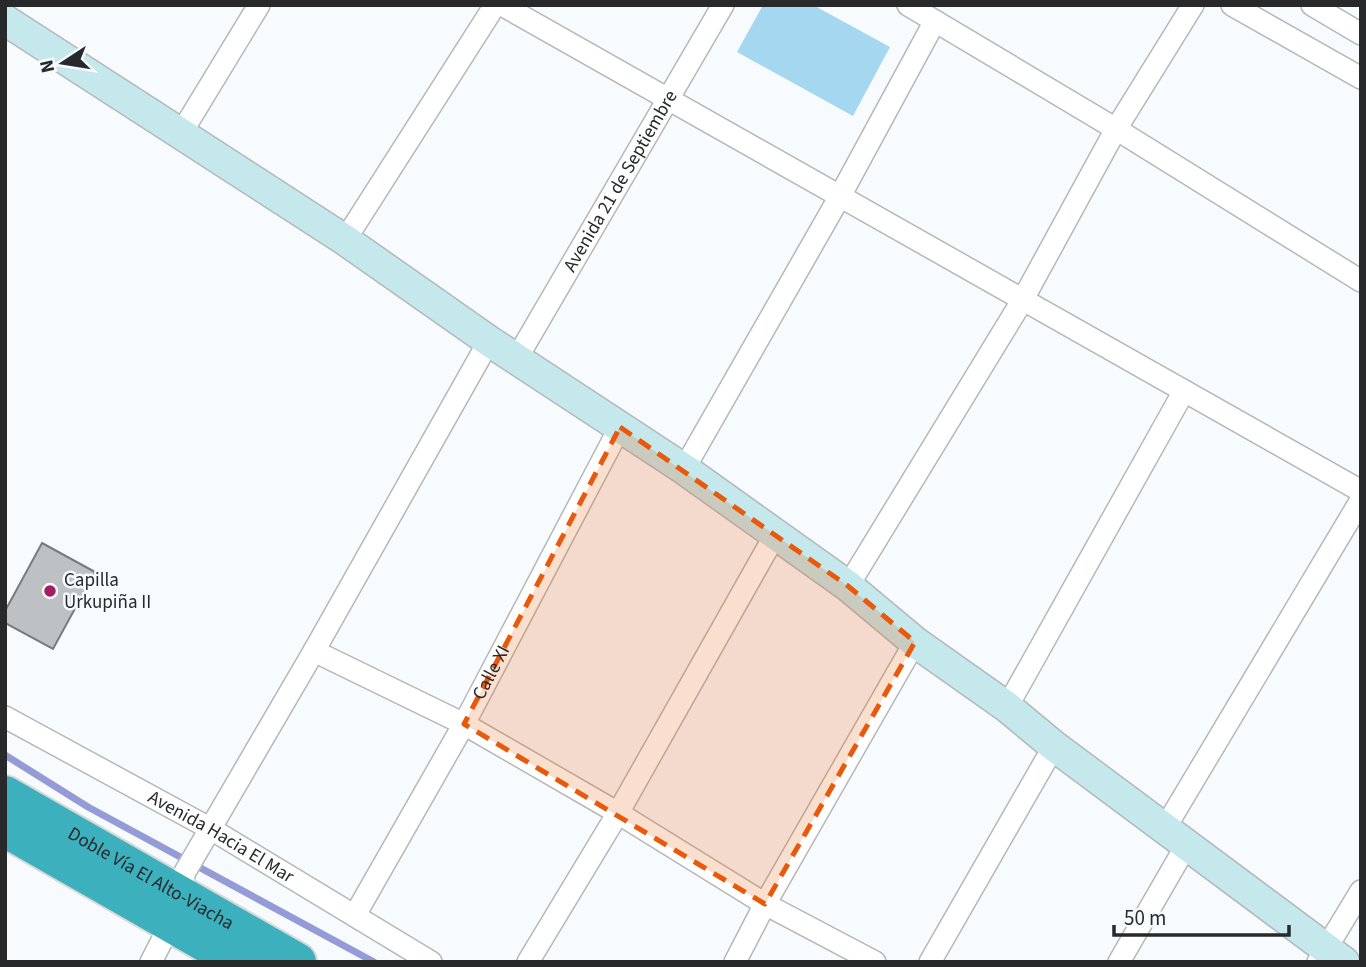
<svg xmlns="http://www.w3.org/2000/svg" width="1366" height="967" font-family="'Source Sans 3',sans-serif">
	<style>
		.pitch { fill: #a5d7f0 }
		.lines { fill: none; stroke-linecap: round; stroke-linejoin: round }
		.stream { stroke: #959bd6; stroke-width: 7 }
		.building { fill: #bec1c4; stroke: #787a7d; stroke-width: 2 }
		.street-casing { stroke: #b4b8ba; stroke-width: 24 }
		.secondary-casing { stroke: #b4b8ba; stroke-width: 33 }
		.highway-casing { stroke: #d8d8d9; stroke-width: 42 }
		.street { stroke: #fff; stroke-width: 21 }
		.secondary { stroke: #c4e8eb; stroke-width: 30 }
		.highway { stroke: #3cb1bd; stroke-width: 38 }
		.marked { fill: #e8590c; fill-opacity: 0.2; stroke: #e8590c; stroke-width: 5; stroke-dasharray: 14 9; stroke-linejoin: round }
		.poi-dot { fill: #a41c65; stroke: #f7fbfd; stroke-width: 2.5 }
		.labels { text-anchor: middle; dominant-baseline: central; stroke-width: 5; stroke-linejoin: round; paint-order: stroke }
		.street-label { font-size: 19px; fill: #27292a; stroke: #f7fbfd }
		.poi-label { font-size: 19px; fill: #27292a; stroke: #f7fbfd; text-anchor: start }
	</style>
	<rect width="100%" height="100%" fill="#f7fbfd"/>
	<path class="pitch" d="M 763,5 L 813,5 L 890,47 L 853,116 L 737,52 Z"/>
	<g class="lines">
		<path class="stream" d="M 5,755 L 88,807 L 374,962"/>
	</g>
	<path class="building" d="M 42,543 L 95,572 L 53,649 L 5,623 L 5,611 Z"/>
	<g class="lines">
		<defs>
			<g id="street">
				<path d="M 502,5 L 1361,491"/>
				<path d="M 908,5 L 1116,129 L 1361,281"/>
				<path d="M 1232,5 L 1361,78"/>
				<path d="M 1312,5 L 1361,34"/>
				<path d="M 180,135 L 259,5"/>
				<path d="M 345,240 L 495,5"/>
				<path id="s1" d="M 517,358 L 723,5"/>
				<path d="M 684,469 L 839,198 L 935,21"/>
				<path d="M 848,586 L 1022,301 L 1116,129 L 1193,5"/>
				<path d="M 314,651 L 464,724 L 618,813 L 765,904 L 875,962"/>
				<path d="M 1007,707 L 1184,391"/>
				<path id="s2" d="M 5,717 L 211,829 L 431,962"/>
				<path d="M 1165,828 L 1361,500"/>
				<path id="s3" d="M 355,915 L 464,724 L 620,427"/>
				<path d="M 151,962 L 171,923 L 185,872 L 314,651 L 489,341"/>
				<path d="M 528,962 L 618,813 L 775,535"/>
				<path d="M 735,962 L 765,904 L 915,642"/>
				<path d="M 930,962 L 1054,746"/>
				<path d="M 1119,962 L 1187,844"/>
				<path d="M 1318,962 L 1361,891"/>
			</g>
			<path id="secondary" d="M 5,20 L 345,240 L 489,341 L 684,469 L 848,586 L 915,642 L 1007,707 L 1054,746 L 1344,962"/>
			<g id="highway">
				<path id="s4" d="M 5,795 L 297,962"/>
				<path d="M 5,828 L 239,962"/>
			</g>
		</defs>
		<use href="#street" class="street-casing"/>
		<use href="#secondary" class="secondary-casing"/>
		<use href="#highway" class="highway-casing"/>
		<use href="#street" class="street"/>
		<use href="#secondary" class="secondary"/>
		<use href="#highway" class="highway"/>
	</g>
	<path class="marked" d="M 620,427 L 848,586 L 915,642 L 765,904 L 464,724 Z"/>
	<circle class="poi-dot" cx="50" cy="591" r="7"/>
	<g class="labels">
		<g class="street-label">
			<text stroke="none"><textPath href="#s1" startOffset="205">Avenida 21 de Septiembre</textPath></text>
			<text stroke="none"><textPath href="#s3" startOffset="278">Calle XI</textPath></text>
			<text stroke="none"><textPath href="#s2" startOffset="247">Avenida Hacia El Mar</textPath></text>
			<text stroke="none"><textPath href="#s4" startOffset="168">Doble Vía El Alto-Viacha</textPath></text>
		</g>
		<g class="poi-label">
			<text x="64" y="580">Capilla<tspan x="64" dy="22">Urkupiña II</tspan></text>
		</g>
	</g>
	<rect width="1366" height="967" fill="none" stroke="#27292a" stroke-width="14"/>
	<g transform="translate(63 63) rotate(258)" stroke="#f7fbfd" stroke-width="5" paint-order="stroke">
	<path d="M0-5L12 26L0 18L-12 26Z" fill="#27292a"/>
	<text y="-10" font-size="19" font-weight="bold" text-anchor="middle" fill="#27292a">N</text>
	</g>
	<path d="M1114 925v10h175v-10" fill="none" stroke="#27292a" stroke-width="3.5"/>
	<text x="1124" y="925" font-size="21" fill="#27292a" stroke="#f7fbfd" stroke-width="5" paint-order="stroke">50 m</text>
</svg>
